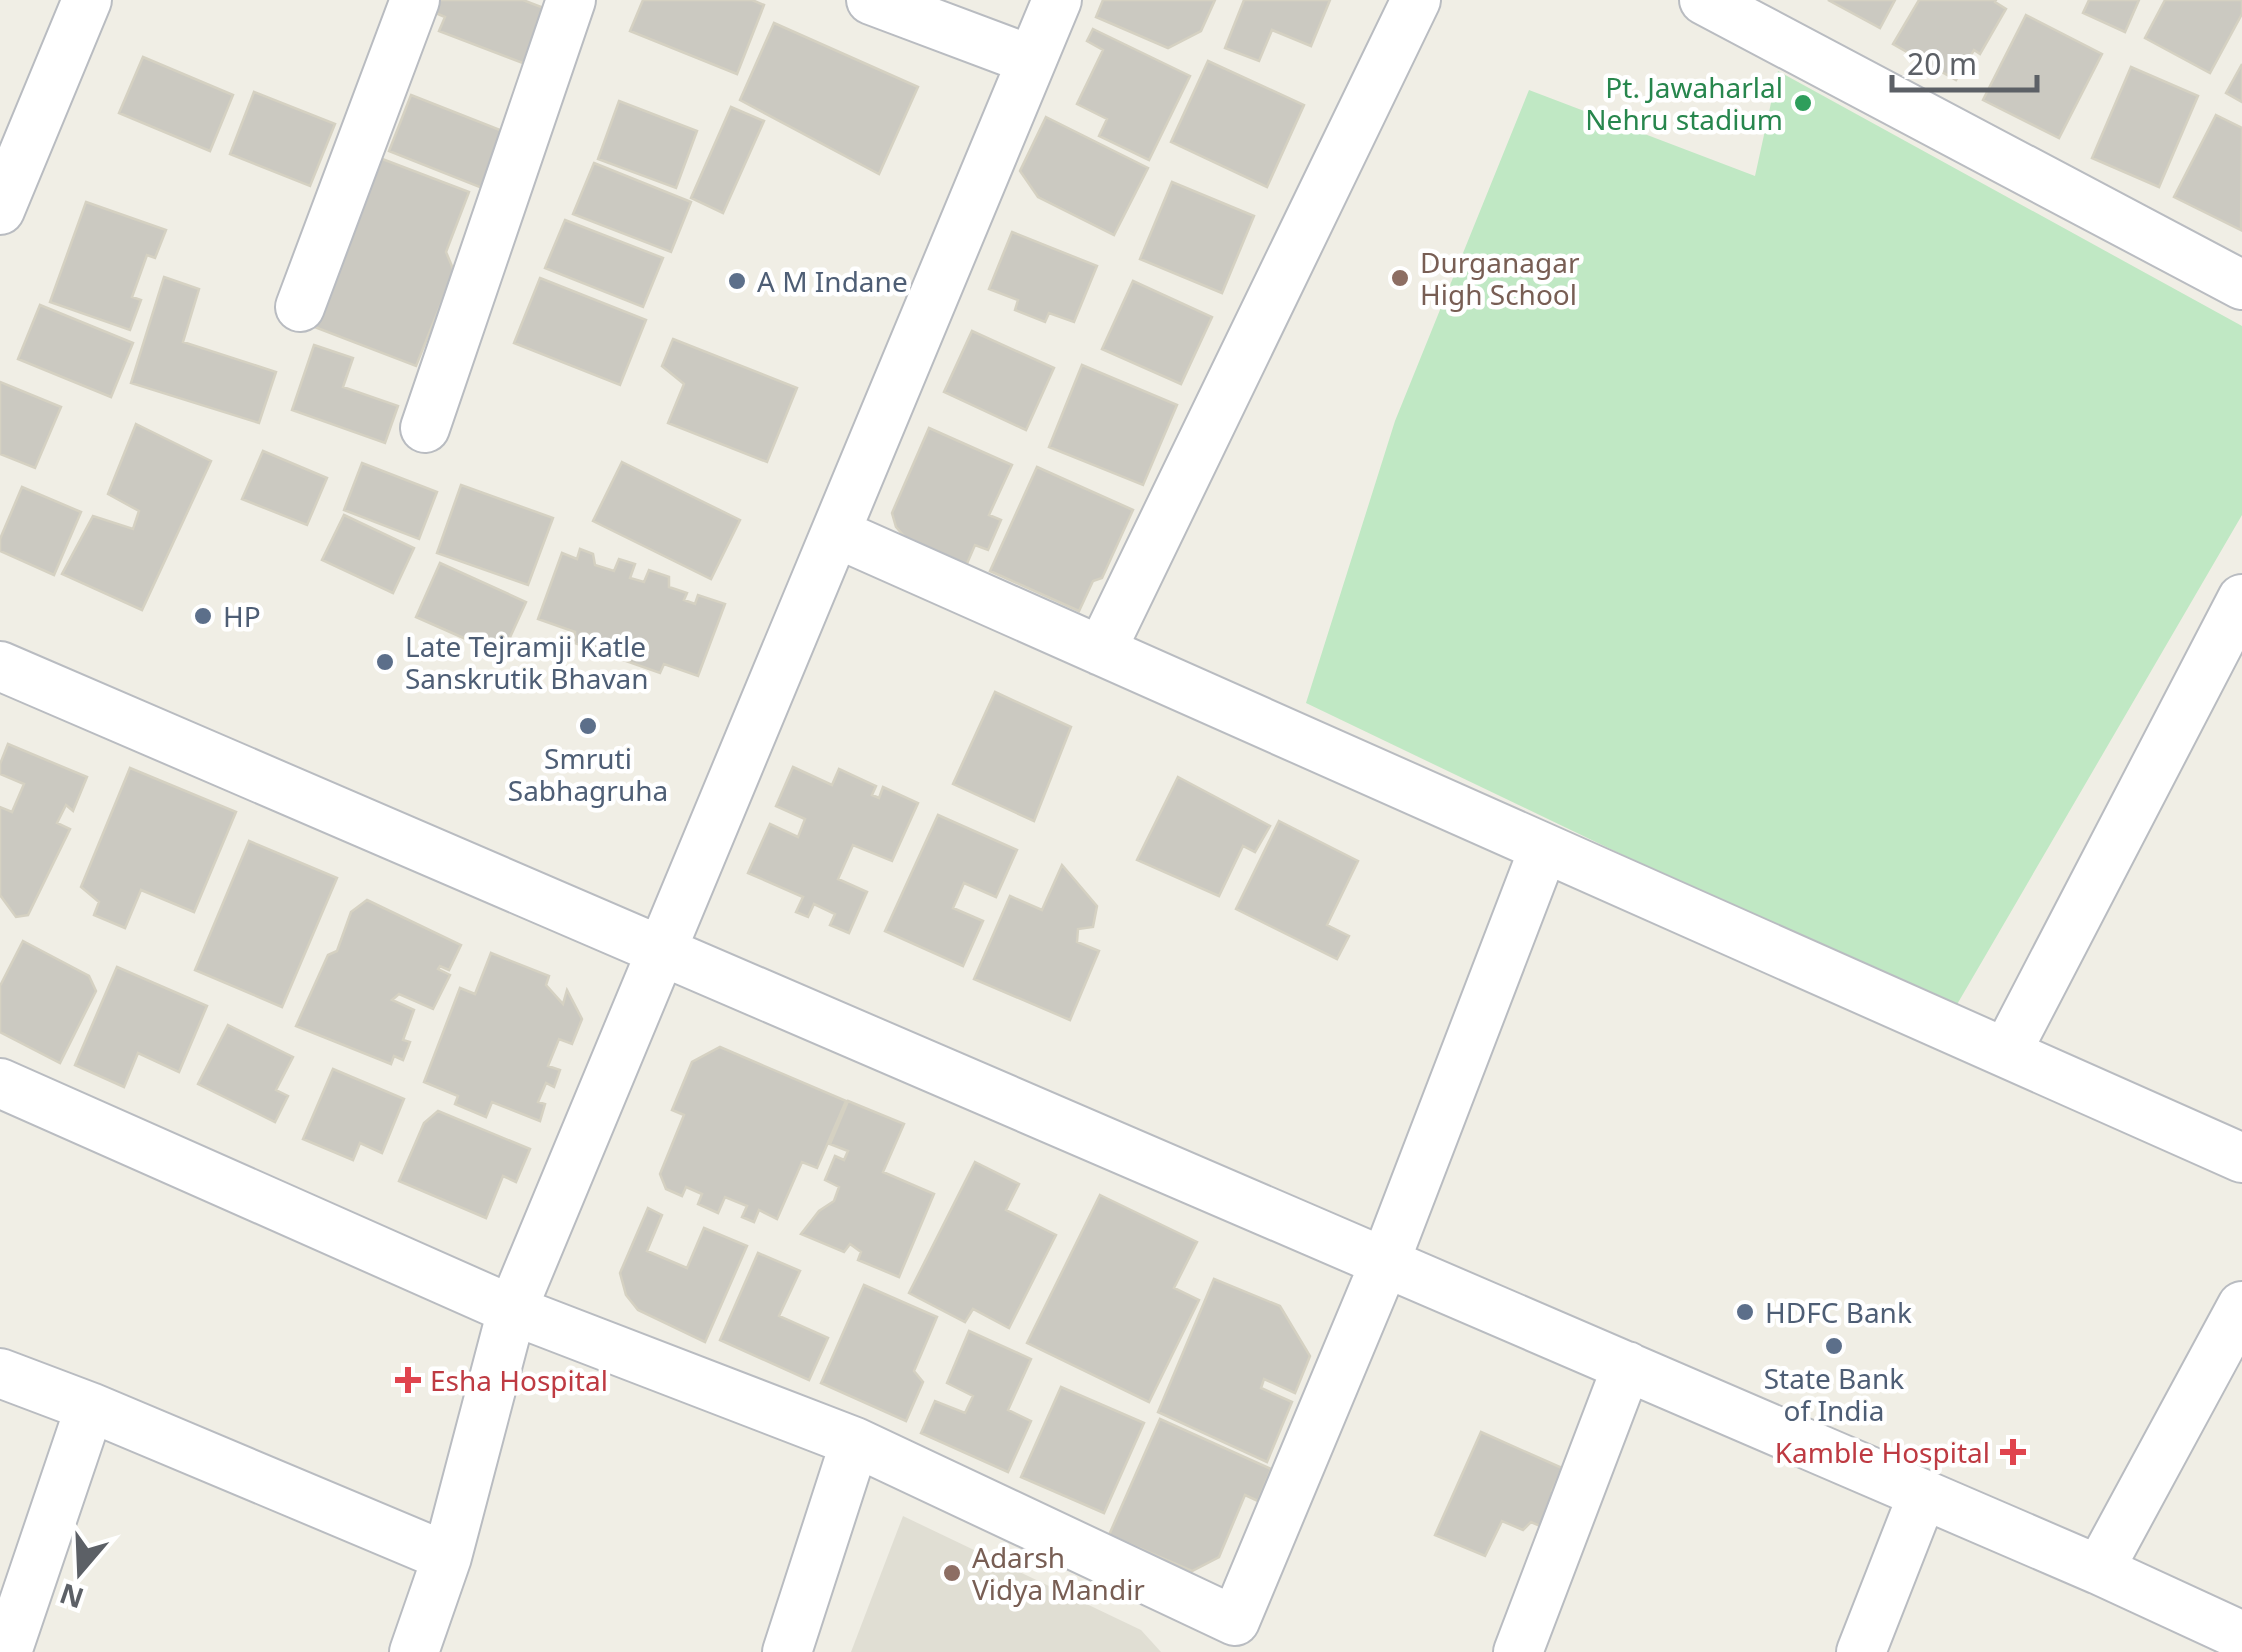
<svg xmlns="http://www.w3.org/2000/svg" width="2242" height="1652" font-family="'Noto Sans',sans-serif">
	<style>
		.education { fill: #e0ded3 }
		.green { fill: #c0e8c4 }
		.building { fill: #cbc9c1; stroke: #d5d1c2; stroke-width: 2.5 }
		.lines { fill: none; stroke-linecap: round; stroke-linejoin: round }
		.minor-casing { stroke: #b9bcc1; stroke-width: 52 }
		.minor { stroke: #fff; stroke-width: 48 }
		.leisure-dot { fill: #2e9e5b; stroke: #fff; stroke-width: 4 }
		.education-dot { fill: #8d6e63; stroke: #fff; stroke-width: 4 }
		.service-dot { fill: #5c6f8a; stroke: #fff; stroke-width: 4 }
		.health-dot { fill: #e0444e; stroke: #fff; stroke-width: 4 }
		.labels { text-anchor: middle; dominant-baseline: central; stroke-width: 9; stroke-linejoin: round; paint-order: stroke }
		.leisure-label { font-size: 28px; fill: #27864d; stroke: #fff; text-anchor: end }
		.education-label { font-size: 28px; fill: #785e54; stroke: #fff; text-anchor: start }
		.service-label { font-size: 28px; fill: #4e5e75; stroke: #fff; text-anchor: start }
		.health-label { font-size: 28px; fill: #be3a42; stroke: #fff; text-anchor: start }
	</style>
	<rect width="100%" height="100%" fill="#f0eee5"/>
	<path class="education" d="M 903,1516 L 1141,1630 L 1161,1652 L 851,1652 Z"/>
	<path class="green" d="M 1778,71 L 2242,326 L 2242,515 L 1952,1013 L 1306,703 L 1395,421 L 1529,90 L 1755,176 Z"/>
	<path class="building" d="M 427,0 L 523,0 L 554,12 L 533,67 L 439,31 L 445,17 L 424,8 Z
		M 643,0 L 752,0 L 764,5 L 737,74 L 630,31 Z
		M 1103,0 L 1215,0 L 1201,31 L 1168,48 L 1096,17 Z
		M 1244,0 L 1330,0 L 1311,46 L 1272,30 L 1259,61 L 1225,48 Z
		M 1828,0 L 1895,0 L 1880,28 Z
		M 1919,0 L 1996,0 L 1995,2 L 2006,9 L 1980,54 L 1974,50 L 1956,80 L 1893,44 Z
		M 2089,0 L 2139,0 L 2125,32 L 2083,13 Z
		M 2165,0 L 2242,0 L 2242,14 L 2210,73 L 2145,38 Z
		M 2026,15 L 2102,54 L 2059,138 L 1983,100 Z
		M 774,23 L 918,87 L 879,174 L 740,100 Z
		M 1093,29 L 1190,76 L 1149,160 L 1099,136 L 1107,119 L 1077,104 L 1103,50 L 1087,41 Z
		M 143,57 L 233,95 L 210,151 L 119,113 Z
		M 1208,61 L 1304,105 L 1267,187 L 1171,142 Z
		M 2242,64 L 2242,102 L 2226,93 Z
		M 2131,67 L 2198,96 L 2159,187 L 2092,158 Z
		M 254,92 L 335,124 L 310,186 L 230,154 Z
		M 411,95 L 505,132 L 482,188 L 389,151 Z
		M 619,101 L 697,131 L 676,188 L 598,159 Z
		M 731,107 L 764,121 L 723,213 L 691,198 Z
		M 2216,115 L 2242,128 L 2241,230 L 2174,197 Z
		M 1046,117 L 1148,168 L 1114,235 L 1038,197 L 1020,171 Z
		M 377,157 L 469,192 L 446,252 L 454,271 L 416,366 L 312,326 Z
		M 594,163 L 691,202 L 671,252 L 573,214 Z
		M 1172,182 L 1254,216 L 1222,293 L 1140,259 Z
		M 86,202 L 166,230 L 155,258 L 147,255 L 132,297 L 141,300 L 130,330 L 50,302 Z
		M 565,220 L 663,258 L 643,307 L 545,268 Z
		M 1012,232 L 1097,266 L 1074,322 L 1049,313 L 1045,322 L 1015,310 L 1018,300 L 989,289 Z
		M 164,277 L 199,289 L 183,342 L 276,372 L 259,423 L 131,383 Z
		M 540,278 L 646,320 L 620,385 L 514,343 Z
		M 1133,281 L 1212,317 L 1181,384 L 1102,349 Z
		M 40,305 L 133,343 L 111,397 L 18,359 Z
		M 972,331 L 1054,368 L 1026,430 L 944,392 Z
		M 673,339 L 797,388 L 767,462 L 668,423 L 684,384 L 662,366 Z
		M 314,345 L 353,358 L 343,387 L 398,406 L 385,443 L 292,410 Z
		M 1082,365 L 1177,405 L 1143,485 L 1049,447 Z
		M 0,382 L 61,407 L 35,468 L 0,454 Z
		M 136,424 L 211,461 L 142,610 L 62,574 L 93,516 L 133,529 L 139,511 L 108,494 Z
		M 929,428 L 1012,465 L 989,515 L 1001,520 L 988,550 L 975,545 L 965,568 L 912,545 L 896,527 L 892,513 Z
		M 263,451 L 327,478 L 307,525 L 242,499 Z
		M 622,462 L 740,520 L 711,579 L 593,521 Z
		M 362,463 L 437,492 L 419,539 L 344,510 Z
		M 1037,467 L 1133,510 L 1102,578 L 1093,581 L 1079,611 L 990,571 Z
		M 461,485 L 553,518 L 528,585 L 437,553 Z
		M 22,487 L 81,512 L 54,575 L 0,551 L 0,539 Z
		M 344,515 L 414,548 L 393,593 L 322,560 Z
		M 580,549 L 593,554 L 595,565 L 614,571 L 619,559 L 635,564 L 630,578 L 644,582 L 649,570 L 669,577 L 669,587 L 687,593 L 684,600 L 695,604 L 698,595 L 725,604 L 698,676 L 664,664 L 660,673 L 575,643 L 575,632 L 538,619 L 562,553 L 577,559 Z
		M 440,563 L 526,602 L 502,655 L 416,617 Z
		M 995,692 L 1071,727 L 1034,821 L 953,784 Z
		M 8,744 L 87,777 L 73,811 L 66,805 L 57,823 L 70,829 L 28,915 L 16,917 L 0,895 L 0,807 L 12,812 L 24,784 L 0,774 L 0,764 Z
		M 793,767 L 832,785 L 839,769 L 876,786 L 872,795 L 879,798 L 883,787 L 918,803 L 892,861 L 853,845 L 838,879 L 867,892 L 849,933 L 830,925 L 835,914 L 814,904 L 808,917 L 796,912 L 803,897 L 748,873 L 770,824 L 798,837 L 805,819 L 776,806 Z
		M 130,768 L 236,812 L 194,912 L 141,890 L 125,928 L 94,915 L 99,902 L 81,887 Z
		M 1178,777 L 1270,826 L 1255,852 L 1243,846 L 1219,896 L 1137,860 Z
		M 938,815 L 1017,850 L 996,897 L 964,883 L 953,908 L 983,921 L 963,966 L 885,931 Z
		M 1279,821 L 1358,861 L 1327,925 L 1349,936 L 1337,959 L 1236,909 Z
		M 249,841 L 337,878 L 282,1007 L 195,970 Z
		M 1062,865 L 1097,906 L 1093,927 L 1078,929 L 1077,942 L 1099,951 L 1070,1020 L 974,979 L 1010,896 L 1042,910 Z
		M 367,900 L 461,945 L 449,970 L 440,966 L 438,969 L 450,975 L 433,1009 L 399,994 L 392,1000 L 414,1010 L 403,1040 L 410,1042 L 403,1060 L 394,1056 L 391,1064 L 296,1026 L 328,955 L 337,951 L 351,912 Z
		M 23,941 L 89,976 L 96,991 L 60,1063 L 0,1032 L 0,986 Z
		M 491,953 L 549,976 L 546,985 L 563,1004 L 567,990 L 582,1019 L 572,1044 L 559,1039 L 548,1066 L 560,1070 L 554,1087 L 546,1083 L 538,1102 L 545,1104 L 540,1121 L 492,1102 L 486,1117 L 455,1104 L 458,1096 L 424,1082 L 460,988 L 475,994 Z
		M 117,967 L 207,1006 L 179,1072 L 138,1053 L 124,1087 L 75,1065 Z
		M 228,1025 L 293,1057 L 276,1090 L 288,1096 L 275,1122 L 198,1084 Z
		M 720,1047 L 846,1101 L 817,1168 L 802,1162 L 777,1219 L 759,1210 L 754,1222 L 742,1217 L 747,1206 L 725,1197 L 718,1213 L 698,1204 L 702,1194 L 686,1187 L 682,1196 L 666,1189 L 660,1174 L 684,1115 L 672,1110 L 692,1062 Z
		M 333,1069 L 404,1099 L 382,1153 L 360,1143 L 353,1160 L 303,1139 Z
		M 848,1101 L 904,1124 L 883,1172 L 934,1194 L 899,1277 L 858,1260 L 861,1252 L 850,1244 L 844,1252 L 801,1234 L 819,1211 L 834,1201 L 839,1187 L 825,1180 L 835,1156 L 844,1160 L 848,1151 L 830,1144 Z
		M 438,1111 L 530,1149 L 516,1182 L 503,1176 L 486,1218 L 399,1181 L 424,1123 Z
		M 975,1162 L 1019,1184 L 1006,1210 L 1056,1235 L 1009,1328 L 973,1309 L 965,1322 L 909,1293 Z
		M 1100,1195 L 1197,1242 L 1174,1288 L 1199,1300 L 1149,1402 L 1027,1343 Z
		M 648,1208 L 662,1215 L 647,1251 L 687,1268 L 704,1228 L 747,1246 L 705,1342 L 638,1310 L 626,1295 L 620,1273 Z
		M 758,1253 L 800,1271 L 779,1316 L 828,1338 L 809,1380 L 720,1340 Z
		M 1214,1279 L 1280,1306 L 1310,1356 L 1295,1393 L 1264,1379 L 1261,1388 L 1292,1402 L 1267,1462 L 1158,1412 Z
		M 864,1285 L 937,1317 L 914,1371 L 923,1382 L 906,1421 L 821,1383 Z
		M 969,1331 L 1031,1359 L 1008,1410 L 1031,1421 L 1008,1472 L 921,1433 L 935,1401 L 965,1413 L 973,1396 L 947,1383 Z
		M 1061,1387 L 1144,1423 L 1104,1513 L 1021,1477 Z
		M 1160,1419 L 1271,1469 L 1258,1501 L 1245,1495 L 1219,1557 L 1192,1571 L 1109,1535 Z
		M 1481,1432 L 1562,1468 L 1552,1491 L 1563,1496 L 1549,1530 L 1531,1522 L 1523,1530 L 1502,1521 L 1485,1556 L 1435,1535 Z"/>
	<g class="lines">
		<defs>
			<path id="minor" d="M 871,0 L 1031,60
				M 1704,0 L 2242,285
				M 0,210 L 87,0
				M 300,307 L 415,0
				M 425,428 L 571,0
				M 836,533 L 2242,1158
				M 1101,651 L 1416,0
				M 0,666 L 2099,1570 L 2242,1636
				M 2006,1053 L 2242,599
				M 0,1083 L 512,1310 L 855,1442 L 787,1652
				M 0,1373 L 90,1407 L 7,1652
				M 90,1407 L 447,1557
				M 855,1442 L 1235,1621 L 1385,1262 L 1544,848
				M 2099,1570 L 2242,1306
				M 414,1652 L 447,1557 L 512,1310 L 1057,0
				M 1518,1652 L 1627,1366
				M 1861,1652 L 1923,1494"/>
		</defs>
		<use href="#minor" class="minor-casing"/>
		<use href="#minor" class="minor"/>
	</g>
	<circle class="leisure-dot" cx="1803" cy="103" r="10"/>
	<g class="education-dot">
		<circle cx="1400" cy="278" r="10"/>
		<circle cx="952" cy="1573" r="10"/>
	</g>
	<g class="service-dot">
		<circle cx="737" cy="281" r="10"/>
		<circle cx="203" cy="616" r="10"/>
		<circle cx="385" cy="662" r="10"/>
		<circle cx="588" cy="726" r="10"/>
		<circle cx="1745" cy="1312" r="10"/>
		<circle cx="1834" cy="1346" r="10"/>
	</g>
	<g class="health-dot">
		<path d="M403 1365h10v10h10v10h-10v10h-10v-10h-10v-10h10z"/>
		<path d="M2008 1437h10v10h10v10h-10v10h-10v-10h-10v-10h10z"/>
	</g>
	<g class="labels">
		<g class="leisure-label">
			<text x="1783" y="87">Pt. Jawaharlal<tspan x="1783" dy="32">Nehru stadium</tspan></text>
		</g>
		<g class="education-label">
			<text x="1420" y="262">Durganagar<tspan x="1420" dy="32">High School</tspan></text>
			<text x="972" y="1557">Adarsh<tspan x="972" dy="32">Vidya Mandir</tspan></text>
		</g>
		<g class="service-label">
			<text x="757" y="281">A M Indane</text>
			<text x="223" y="616">HP</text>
			<text x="405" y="646">Late Tejramji Katle<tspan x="405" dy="32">Sanskrutik Bhavan</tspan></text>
			<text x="588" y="758" text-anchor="middle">Smruti<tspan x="588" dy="32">Sabhagruha</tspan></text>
			<text x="1765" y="1312">HDFC Bank</text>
			<text x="1834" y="1378" text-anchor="middle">State Bank<tspan x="1834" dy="32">of India</tspan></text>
		</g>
		<g class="health-label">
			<text x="430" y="1380">Esha Hospital</text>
			<text x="1990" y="1452" text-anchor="end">Kamble Hospital</text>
		</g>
	</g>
	<g transform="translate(80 1572) rotate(199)" stroke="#ffffff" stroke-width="8" paint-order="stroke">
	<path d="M0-8L18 38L0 25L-18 38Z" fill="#5c6066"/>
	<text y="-15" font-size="28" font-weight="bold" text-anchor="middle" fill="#5c6066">N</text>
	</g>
	<path d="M1892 75v15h145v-15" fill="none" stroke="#5c6066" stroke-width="5"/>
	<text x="1907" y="75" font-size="30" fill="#5c6066" stroke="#ffffff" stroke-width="8" paint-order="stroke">20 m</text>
</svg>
